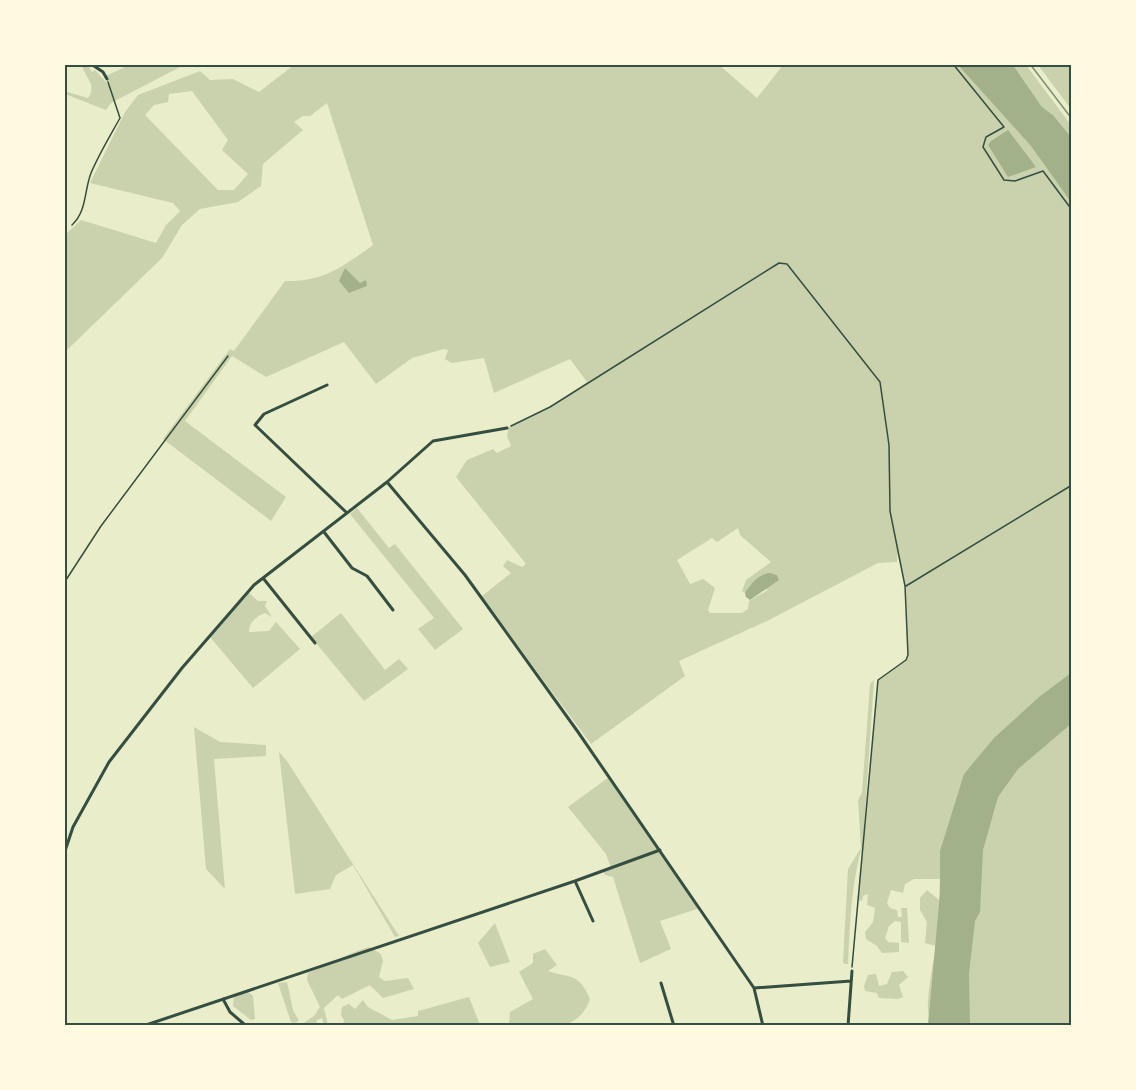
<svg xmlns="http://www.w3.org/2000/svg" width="1136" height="1090" font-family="Lora,serif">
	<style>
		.green { fill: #cad2ad; fill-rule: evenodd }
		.water { fill: #a3b18a }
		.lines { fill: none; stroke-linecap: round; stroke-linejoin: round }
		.path { stroke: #344e41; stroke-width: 1.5 }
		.minor { stroke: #344e41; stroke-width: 3 }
		.rail { stroke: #7c8e77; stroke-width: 1.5 }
		.neatline { fill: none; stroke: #344e41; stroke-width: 2 }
	</style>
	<rect width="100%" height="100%" fill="#e9edc9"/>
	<path class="green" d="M 718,64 L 757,98 L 783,65 L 984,65 L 1071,166 L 1071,1025 L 928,1025 C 930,1016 927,1011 928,1002 C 929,983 933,965 936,946 L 925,943 L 927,922 L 920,910 L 920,898 L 927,890 L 939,900 L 940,879 L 914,879 L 905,884 L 903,893 L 891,890 L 887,903 L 890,908 L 897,910 L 898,917 L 902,917 L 901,908 L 907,908 L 909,943 L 901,942 L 901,922 L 895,921 L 889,926 L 885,938 L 888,942 L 899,943 L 899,952 L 882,953 L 877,946 L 866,939 L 865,932 L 873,922 L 875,908 L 867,905 L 868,894 L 863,896 L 862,901 L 858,900 L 878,680 L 906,660 L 908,655 L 905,586 L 897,553 L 897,562 L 878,563 L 767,621 L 679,661 L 685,676 L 591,744 L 481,597 L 511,573 L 503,566 L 507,560 L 522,567 L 526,564 L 456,477 L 467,460 L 493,449 L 497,453 L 511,446 L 507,436 L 509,427 L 550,407 L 587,382 L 570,359 L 494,393 L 484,358 L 452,363 L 445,359 L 448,350 L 444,349 L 412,358 L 376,384 L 344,342 L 266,377 L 232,356 L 185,421 L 286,497 L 271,521 L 163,439 L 230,349 L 234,351 L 285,281 C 324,282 342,267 373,245 L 327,103 L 310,116 L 303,116 L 294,122 L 303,130 L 263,164 L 261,186 L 238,202 L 200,209 L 182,225 L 162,258 L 65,352 L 65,235 L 81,220 L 156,243 L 166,225 L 180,211 L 173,203 L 90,183 L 125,112 L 138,95 L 200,71 L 210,80 L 233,79 L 259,92 L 294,65 ZM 192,91 L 228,140 L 222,150 L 248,174 L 234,190 L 218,190 L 145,115 L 154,105 L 168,102 L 169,94 ZM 738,528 L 740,535 L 771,562 L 746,580 L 742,591 L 745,593 L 751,584 L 768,590 L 749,601 L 748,609 L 742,613 L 710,613 L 708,610 L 715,588 L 703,579 L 690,584 L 677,560 L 712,538 L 717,542 Z
		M 82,65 L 88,66 L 92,72 L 95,70 L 108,84 L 106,76 L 129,65 L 184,65 L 111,103 L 106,110 L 65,94 L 64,91 L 88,98 C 98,84 84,77 82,65 Z
		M 1013,65 L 1026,65 L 1071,125 L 1071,137 L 1053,115 L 1042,107 Z
		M 1038,65 L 1071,65 L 1071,109 Z
		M 357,508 L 389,548 L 395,544 L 463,629 L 435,650 L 418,629 L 434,618 L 350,514 Z
		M 248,592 L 258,601 L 267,601 L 265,606 L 272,617 L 265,613 C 257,616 249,622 249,632 L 269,631 L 276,622 L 300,649 L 253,688 L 210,637 Z
		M 341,613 L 385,670 L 399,659 L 408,669 L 364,701 L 311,637 Z
		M 874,680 L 863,843 C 851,883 850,923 848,964 L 845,964 L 843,962 L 848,869 L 861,848 L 858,800 L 862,793 L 870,684 Z
		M 194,727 L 220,742 L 266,745 L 266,756 L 214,759 L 225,889 L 206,869 Z
		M 279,752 L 287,761 L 399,936 L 395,937 L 353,865 L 336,875 L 330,889 L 295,894 Z
		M 609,777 L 700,908 L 660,921 L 671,949 L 640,963 L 613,877 L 605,875 L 603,871 L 611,868 L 606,854 L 568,807 Z
		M 495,923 L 510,962 L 490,967 L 478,943 Z
		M 369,947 L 381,954 L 383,961 L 379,977 L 385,981 L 408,978 L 414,989 L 383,998 L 370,985 L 342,999 L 338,995 L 324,1008 L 328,1025 L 324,1025 L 322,1018 L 317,1020 L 316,1025 L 299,1026 L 314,1016 L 320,1007 L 307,980 L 308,973 C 329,965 348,953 369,947 Z
		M 545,949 L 557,965 L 548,971 C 572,979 578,972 590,999 C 577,1036 542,1026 509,1025 L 510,1012 L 533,999 L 519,972 L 533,963 L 533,954 Z
		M 903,971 L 908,977 L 899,985 L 903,997 L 898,999 L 879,998 L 877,993 L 865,991 L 864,986 L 868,975 L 876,974 L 879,986 L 887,984 L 892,972 Z
		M 287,982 L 293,1010 L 299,1021 L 294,1023 L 291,1022 L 278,983 Z
		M 248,992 L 253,996 L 255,1019 L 251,1020 L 233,1006 L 234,995 Z
		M 469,997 L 480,1025 L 343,1025 L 344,1020 L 341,1015 L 342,1007 L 349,1004 L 355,1009 L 363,1000 L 368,1007 L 392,1020 L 418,1016 L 418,1011 Z"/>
	<path class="water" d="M 958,65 L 1013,65 L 1042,107 L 1053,115 L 1071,137 L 1071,202 L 1031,146 Z
		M 1008,130 L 1036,167 L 1008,177 L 988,145 L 991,141 Z
		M 345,268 L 360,283 L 366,280 L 367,286 L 349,293 L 339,281 Z
		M 770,573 L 777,575 L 779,580 L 750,600 L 746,597 L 745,593 C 751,583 759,574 770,573 Z
		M 1071,673 L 1071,724 L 1018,769 L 998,797 L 983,850 L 980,912 L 975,921 L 969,974 L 970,1025 L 928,1025 L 940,893 L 940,851 L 964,774 L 994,738 L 1039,697 Z"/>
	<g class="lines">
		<path class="path" d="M 953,64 L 1004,127 L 986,137 L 983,147 L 1004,180 L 1015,181 L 1043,171 L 1072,210
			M 72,225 C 87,211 84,191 91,173 C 99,154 110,136 120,118 L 108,82
			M 511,426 L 550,407 L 779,263 L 787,264 L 880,382 L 889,445 L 890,511 L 905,586 L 908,655 L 906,660 L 878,680 L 852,967
			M 64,583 L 101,526 L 228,356
			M 906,586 L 1072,485"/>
		<path class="minor" d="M 91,64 L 103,72 L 107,79
			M 327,385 L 264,414 L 255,425 L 347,513
			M 387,482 L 465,575 L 578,732 L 754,988 L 763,1026
			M 324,532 L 352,568 L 367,576 L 393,610
			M 263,578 L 315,643
			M 64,854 L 73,827 L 109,762 L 182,668 L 254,585 L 387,482 L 433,441 L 507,428
			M 575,881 L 593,921
			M 661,983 L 674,1026
			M 754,988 L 851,981
			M 223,999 L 230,1012 L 244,1024
			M 143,1026 L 575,881 L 660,850
			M 848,1026 L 852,971"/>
		<path class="rail" d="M 1030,64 L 1072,119"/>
	</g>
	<rect width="1136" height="1090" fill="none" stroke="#fefae0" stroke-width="132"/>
	<rect x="66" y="66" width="1004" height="958" class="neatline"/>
</svg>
